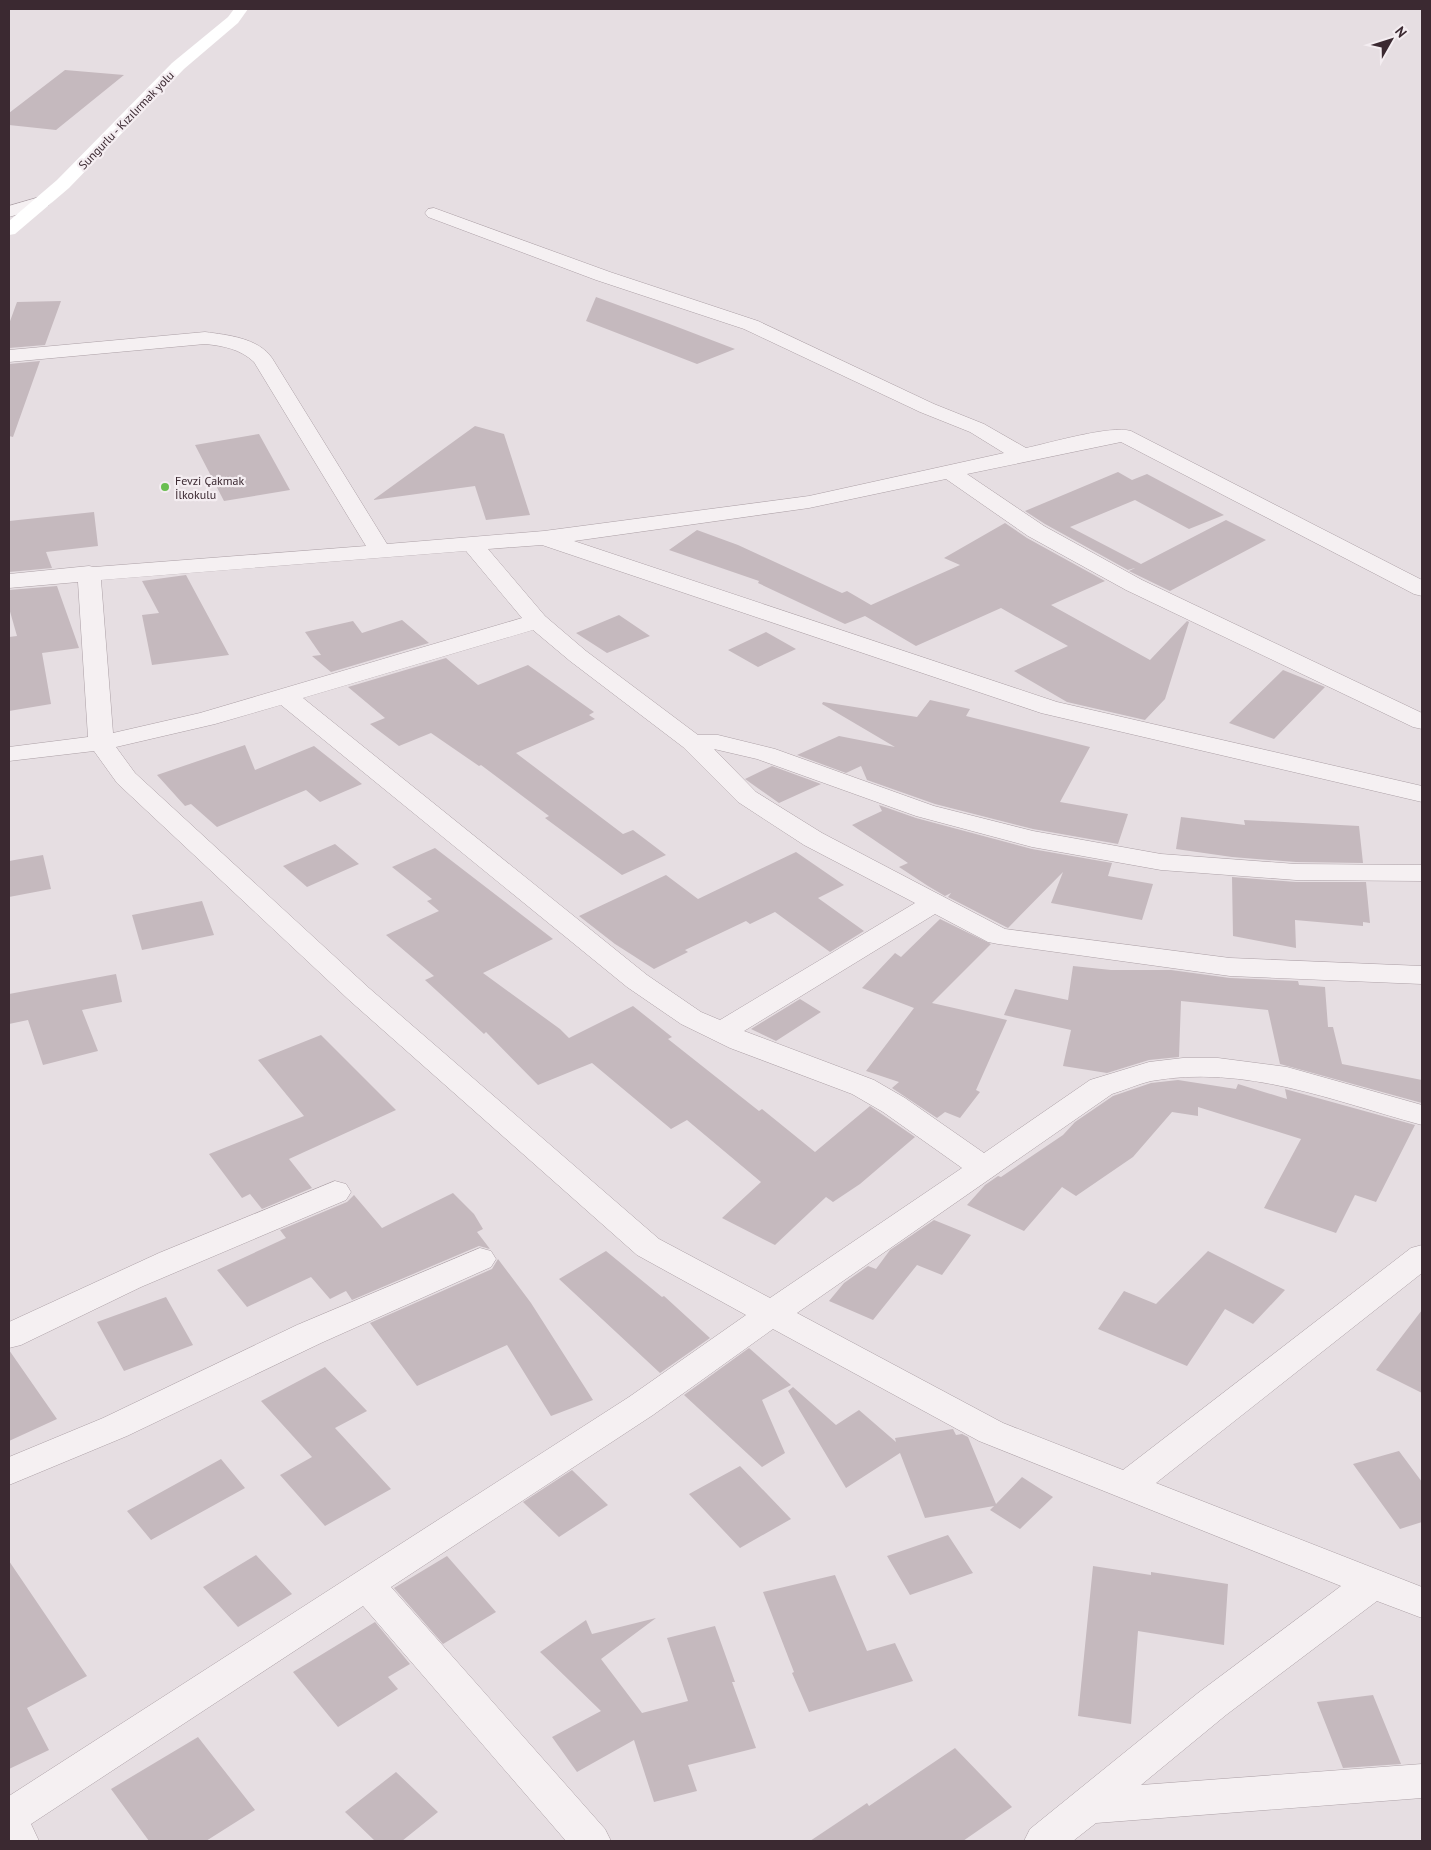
<svg xmlns="http://www.w3.org/2000/svg" width="1431" height="1850" font-family="'PT Sans',sans-serif">
	<style>
		.building { fill: #c5b9be }
		.lines { fill: none; stroke-linecap: round; stroke-linejoin: round }
		.street-casing { stroke: #aca0a6; stroke-width: 1 }
		.street { fill: #f5f0f2; fill-rule: evenodd }
		.secondary { fill: #fff; fill-rule: evenodd }
		.poi-dot { fill: #69be50; stroke: #f4edf1; stroke-width: 2 }
		.labels { text-anchor: middle; dominant-baseline: central; stroke-width: 4.5; stroke-linejoin: round; paint-order: stroke }
		.far-street-label { font-size: 12px; fill: #3b2931; stroke: #f4edf1 }
		.far-poi-label { font-size: 12px; fill: #3b2931; stroke: #f4edf1; text-anchor: start }
	</style>
	<rect width="100%" height="100%" fill="#e6dee2"/>
	<path class="building" d="M 65,70 L 124,75 L 56,130 L 9,125 L 9,113 Z
		M 596,297 L 667,323 L 735,349 L 697,364 L 586,321 Z
		M 61,301 L 45,345 L 9,348 L 9,324 L 17,302 Z
		M 40,361 L 13,437 L 9,436 L 9,364 Z
		M 475,426 L 504,434 L 530,515 L 486,520 L 475,486 L 373,500 Z
		M 259,434 L 290,490 L 224,501 L 195,445 Z
		M 1118,472 L 1132,480 L 1147,474 L 1224,515 L 1189,529 L 1135,500 L 1070,527 L 1141,564 L 1226,520 L 1266,540 L 1170,591 L 1129,571 L 1135,568 L 1128,570 L 1045,524 L 1025,511 Z
		M 94,512 L 98,546 L 46,552 L 52,568 L 9,572 L 9,521 Z
		M 1005,523 L 1027,538 L 1105,581 L 1051,605 L 1150,660 L 1187,621 L 1189,622 L 1165,699 L 1145,720 L 1067,702 L 1014,671 L 1068,646 L 1001,608 L 916,646 L 865,616 L 845,624 L 758,583 L 759,581 L 669,550 L 697,530 L 738,545 L 842,593 L 847,591 L 871,605 L 960,565 L 944,558 Z
		M 186,575 L 229,655 L 152,665 L 142,615 L 159,613 L 142,581 Z
		M 57,586 L 79,648 L 42,653 L 51,704 L 9,711 L 9,637 L 17,636 L 9,608 L 9,590 Z
		M 619,615 L 650,636 L 607,653 L 576,633 Z
		M 402,620 L 429,643 L 331,672 L 312,656 L 321,655 L 305,632 L 353,621 L 362,633 Z
		M 766,632 L 796,649 L 758,667 L 728,650 Z
		M 446,658 L 478,685 L 528,665 L 594,712 L 589,715 L 595,719 L 516,753 L 623,834 L 633,830 L 666,855 L 622,875 L 545,818 L 549,816 L 481,765 L 479,766 L 431,733 L 399,746 L 370,724 L 385,718 L 348,687 Z
		M 1283,670 L 1325,687 L 1274,739 L 1229,723 Z
		M 930,700 L 970,709 L 966,716 L 1090,747 L 1060,802 L 1128,814 L 1118,844 L 1033,829 L 935,804 L 867,780 L 861,766 L 846,773 L 797,755 L 839,736 L 895,747 L 822,704 L 823,702 L 917,717 Z
		M 245,745 L 255,770 L 314,746 L 362,784 L 320,802 L 306,790 L 217,827 L 191,804 L 185,806 L 157,775 Z
		M 772,766 L 821,784 L 779,803 L 745,779 Z
		M 879,805 L 916,818 L 1032,849 L 1112,863 L 1108,876 L 1153,884 L 1142,920 L 1051,903 L 1063,872 L 1008,928 L 1006,927 L 948,897 L 951,893 L 945,896 L 928,886 L 899,867 L 908,863 L 852,825 L 882,811 Z
		M 1181,817 L 1245,825 L 1244,820 L 1359,826 L 1363,863 L 1296,862 L 1232,857 L 1176,849 Z
		M 335,844 L 359,864 L 307,887 L 283,866 Z
		M 435,848 L 553,939 L 483,973 L 560,1029 L 569,1038 L 633,1006 L 672,1037 L 668,1039 L 759,1111 L 762,1109 L 815,1152 L 870,1106 L 915,1137 L 860,1184 L 833,1202 L 826,1197 L 775,1245 L 722,1218 L 761,1182 L 687,1120 L 671,1129 L 592,1063 L 538,1085 L 486,1032 L 484,1034 L 425,980 L 434,976 L 386,935 L 439,911 L 427,901 L 432,899 L 392,867 Z
		M 796,852 L 844,885 L 818,898 L 864,931 L 830,952 L 775,912 L 750,924 L 746,921 L 685,950 L 688,952 L 654,969 L 615,944 L 579,916 L 666,875 L 698,899 Z
		M 43,855 L 51,889 L 9,897 L 9,861 Z
		M 1232,877 L 1296,882 L 1366,882 L 1370,923 L 1363,922 L 1363,926 L 1295,920 L 1296,948 L 1233,936 Z
		M 202,901 L 214,935 L 142,950 L 132,915 Z
		M 940,919 L 991,944 L 932,1003 L 1007,1020 L 976,1090 L 980,1092 L 960,1118 L 945,1112 L 937,1118 L 892,1088 L 899,1082 L 866,1071 L 914,1008 L 862,988 L 895,953 L 901,957 Z
		M 1073,966 L 1111,970 L 1171,970 L 1230,978 L 1298,981 L 1299,985 L 1325,987 L 1328,1027 L 1333,1027 L 1342,1064 L 1422,1080 L 1422,1103 L 1280,1064 L 1268,1010 L 1181,1001 L 1179,1057 L 1149,1060 L 1107,1073 L 1063,1066 L 1071,1030 L 1004,1015 L 1015,989 L 1068,1000 Z
		M 116,974 L 122,1002 L 82,1010 L 98,1051 L 43,1065 L 28,1020 L 9,1024 L 9,994 Z
		M 800,999 L 821,1012 L 776,1041 L 751,1029 Z
		M 321,1035 L 396,1110 L 289,1159 L 312,1188 L 262,1209 L 250,1194 L 242,1198 L 209,1154 L 304,1116 L 258,1060 Z
		M 1178,1080 L 1236,1089 L 1238,1084 L 1287,1099 L 1285,1089 L 1415,1125 L 1376,1202 L 1355,1195 L 1336,1233 L 1264,1208 L 1301,1139 L 1198,1107 L 1198,1116 L 1172,1112 L 1133,1157 L 1076,1196 L 1062,1187 L 1024,1231 L 967,1205 L 985,1185 L 998,1176 L 1001,1177 L 1063,1135 L 1075,1122 L 1113,1096 L 1151,1083 Z
		M 453,1193 L 474,1214 L 483,1229 L 477,1232 L 490,1249 L 479,1246 L 352,1300 L 346,1291 L 330,1299 L 311,1277 L 247,1307 L 217,1270 L 286,1238 L 280,1230 L 347,1202 L 354,1195 L 382,1228 Z
		M 934,1220 L 971,1235 L 942,1275 L 917,1265 L 873,1320 L 829,1301 L 844,1283 L 868,1266 L 876,1269 L 890,1250 Z
		M 606,1251 L 662,1297 L 664,1296 L 710,1338 L 660,1373 L 559,1279 Z
		M 1208,1251 L 1285,1290 L 1253,1324 L 1225,1309 L 1187,1366 L 1098,1329 L 1124,1291 L 1156,1304 Z
		M 498,1259 L 531,1303 L 593,1400 L 551,1416 L 507,1345 L 417,1386 L 370,1323 L 492,1269 Z
		M 166,1297 L 193,1345 L 124,1371 L 97,1322 Z
		M 1422,1310 L 1422,1393 L 1376,1370 Z
		M 749,1348 L 791,1385 L 762,1400 L 785,1453 L 762,1467 L 684,1395 Z
		M 9,1350 L 57,1419 L 9,1441 Z
		M 325,1367 L 367,1411 L 335,1428 L 391,1489 L 325,1526 L 280,1475 L 312,1457 L 261,1401 Z
		M 793,1387 L 836,1425 L 859,1410 L 896,1442 L 895,1438 L 953,1429 L 956,1435 L 962,1434 L 968,1437 L 996,1504 L 1022,1477 L 1053,1497 L 1020,1529 L 990,1510 L 994,1506 L 925,1518 L 900,1453 L 846,1488 L 788,1391 Z
		M 1399,1451 L 1422,1482 L 1422,1522 L 1400,1529 L 1353,1464 Z
		M 221,1459 L 245,1488 L 151,1540 L 127,1511 Z
		M 740,1466 L 791,1519 L 740,1548 L 689,1494 Z
		M 572,1470 L 608,1505 L 559,1537 L 523,1502 Z
		M 948,1535 L 973,1573 L 910,1595 L 887,1556 Z
		M 256,1555 L 292,1594 L 238,1627 L 203,1587 Z
		M 447,1556 L 496,1612 L 443,1644 L 394,1588 Z
		M 9,1561 L 87,1676 L 27,1708 L 49,1750 L 9,1769 Z
		M 1093,1566 L 1151,1575 L 1151,1572 L 1228,1584 L 1224,1645 L 1138,1631 L 1131,1724 L 1078,1716 Z
		M 835,1575 L 867,1651 L 895,1643 L 913,1681 L 809,1712 L 792,1673 L 794,1672 L 763,1592 Z
		M 656,1618 L 601,1659 L 642,1713 L 688,1701 L 667,1638 L 715,1626 L 735,1682 L 732,1682 L 756,1748 L 688,1765 L 697,1791 L 654,1802 L 634,1740 L 577,1772 L 552,1737 L 601,1711 L 540,1652 L 586,1620 L 592,1634 Z
		M 375,1622 L 410,1664 L 388,1677 L 398,1689 L 338,1727 L 293,1672 Z
		M 1373,1695 L 1401,1764 L 1343,1768 L 1317,1702 Z
		M 198,1737 L 255,1810 L 206,1841 L 149,1841 L 111,1789 Z
		M 955,1748 L 1012,1807 L 963,1841 L 810,1841 L 867,1803 L 869,1806 Z
		M 396,1772 L 438,1812 L 402,1841 L 375,1841 L 345,1812 Z"/>
	<g class="lines">
		<defs>
			<path id="street" d="M 43,196 L 49,197 L 52,201 L 49,205 L 9,217 L 9,206 Z
				M 434,208 L 610,272 L 758,321 L 934,404 L 984,424 L 1026,448 C 1050,443 1110,425 1131,431 L 1422,580 L 1422,596 L 1414,594 L 1121,442 L 967,474 L 1044,526 L 1142,580 L 1422,713 L 1422,729 L 1413,727 L 1126,590 L 1028,536 L 946,479 L 809,508 L 574,541 L 1057,702 L 1422,786 L 1422,802 L 1041,713 L 542,545 L 488,549 L 545,616 L 586,651 L 698,735 L 718,735 L 775,749 L 934,806 L 1033,831 L 1161,854 L 1296,864 L 1422,865 L 1422,881 L 1296,880 L 1161,870 L 1032,847 L 916,816 L 757,759 L 714,749 L 756,792 L 822,833 L 1005,929 L 1230,958 L 1422,966 L 1422,984 L 1230,976 L 998,944 L 988,942 L 935,914 L 744,1031 L 874,1080 L 905,1098 L 984,1153 L 1090,1080 L 1149,1062 L 1183,1058 L 1218,1058 L 1287,1067 L 1422,1105 L 1422,1125 C 1333,1101 1245,1064 1151,1081 C 1138,1084 1125,1090 1112,1094 L 797,1313 L 1003,1423 L 1123,1470 L 1411,1248 L 1422,1245 L 1422,1273 L 1156,1483 L 1422,1587 L 1422,1618 L 1377,1601 L 1226,1715 L 1141,1785 L 1422,1764 L 1422,1798 L 1096,1823 L 1073,1841 L 1024,1841 L 1030,1829 L 1198,1693 L 1341,1586 L 979,1441 L 773,1329 L 653,1415 L 391,1587 L 605,1829 L 611,1841 L 566,1841 L 363,1606 L 31,1824 L 39,1841 L 9,1841 L 9,1796 L 629,1397 L 746,1315 L 637,1255 L 349,1000 L 117,783 L 94,751 L 9,761 L 9,747 L 88,737 L 78,582 L 9,588 L 9,574 L 89,566 L 94,567 L 366,546 L 254,362 C 240,349 224,346 205,344 L 9,362 L 9,350 L 205,332 C 228,335 258,338 272,358 L 387,544 L 544,531 L 809,496 L 1004,453 L 970,432 L 920,412 L 744,329 L 596,280 L 428,217 L 425,213 L 428,209 ZM 466,551 L 522,618 L 200,713 L 113,733 L 101,580 ZM 533,630 L 570,661 L 683,747 L 738,802 L 804,845 L 915,903 L 720,1020 L 701,1012 L 647,975 L 303,698 ZM 281,705 L 627,987 L 681,1024 L 730,1048 L 852,1094 L 883,1112 L 962,1168 L 770,1298 L 659,1239 L 369,988 L 135,773 L 116,747 L 215,724 Z
				M 335,1181 L 346,1184 L 351,1192 L 346,1200 L 141,1287 L 21,1345 L 9,1348 L 9,1322 L 159,1253 Z
				M 480,1248 L 491,1251 L 496,1259 L 491,1267 L 321,1343 L 127,1436 L 9,1485 L 9,1457 L 103,1418 L 297,1325 Z"/>
		</defs>
		<use href="#street" class="street-casing"/>
		<use href="#street" class="street"/>
		<path class="secondary" d="M 234,9 L 248,9 L 238,23 L 184,69 L 69,188 L 15,234 L 9,235 L 9,221 L 57,180 L 172,63 L 228,17 Z"/>
	</g>
	<circle class="poi-dot" cx="165" cy="487" r="5"/>
	<g class="labels">
		<g class="far-street-label">
			<text transform="translate(126 120) rotate(-46)">Sungurlu - Kızılırmak yolu</text>
		</g>
		<g class="far-poi-label">
			<text x="175" y="480">Fevzi Çakmak<tspan x="175" dy="14">İlkokulu</tspan></text>
		</g>
	</g>
	<rect width="1431" height="1850" fill="none" stroke="#3b2931" stroke-width="20"/>
	<g transform="translate(1391 40) rotate(51)" stroke="#f4edf1" stroke-width="4" paint-order="stroke">
	<path d="M0-4L9 19L0 12L-9 19Z" fill="#3b2931"/>
	<text y="-8" font-size="14" font-weight="bold" text-anchor="middle" fill="#3b2931">N</text>
	</g>
</svg>
